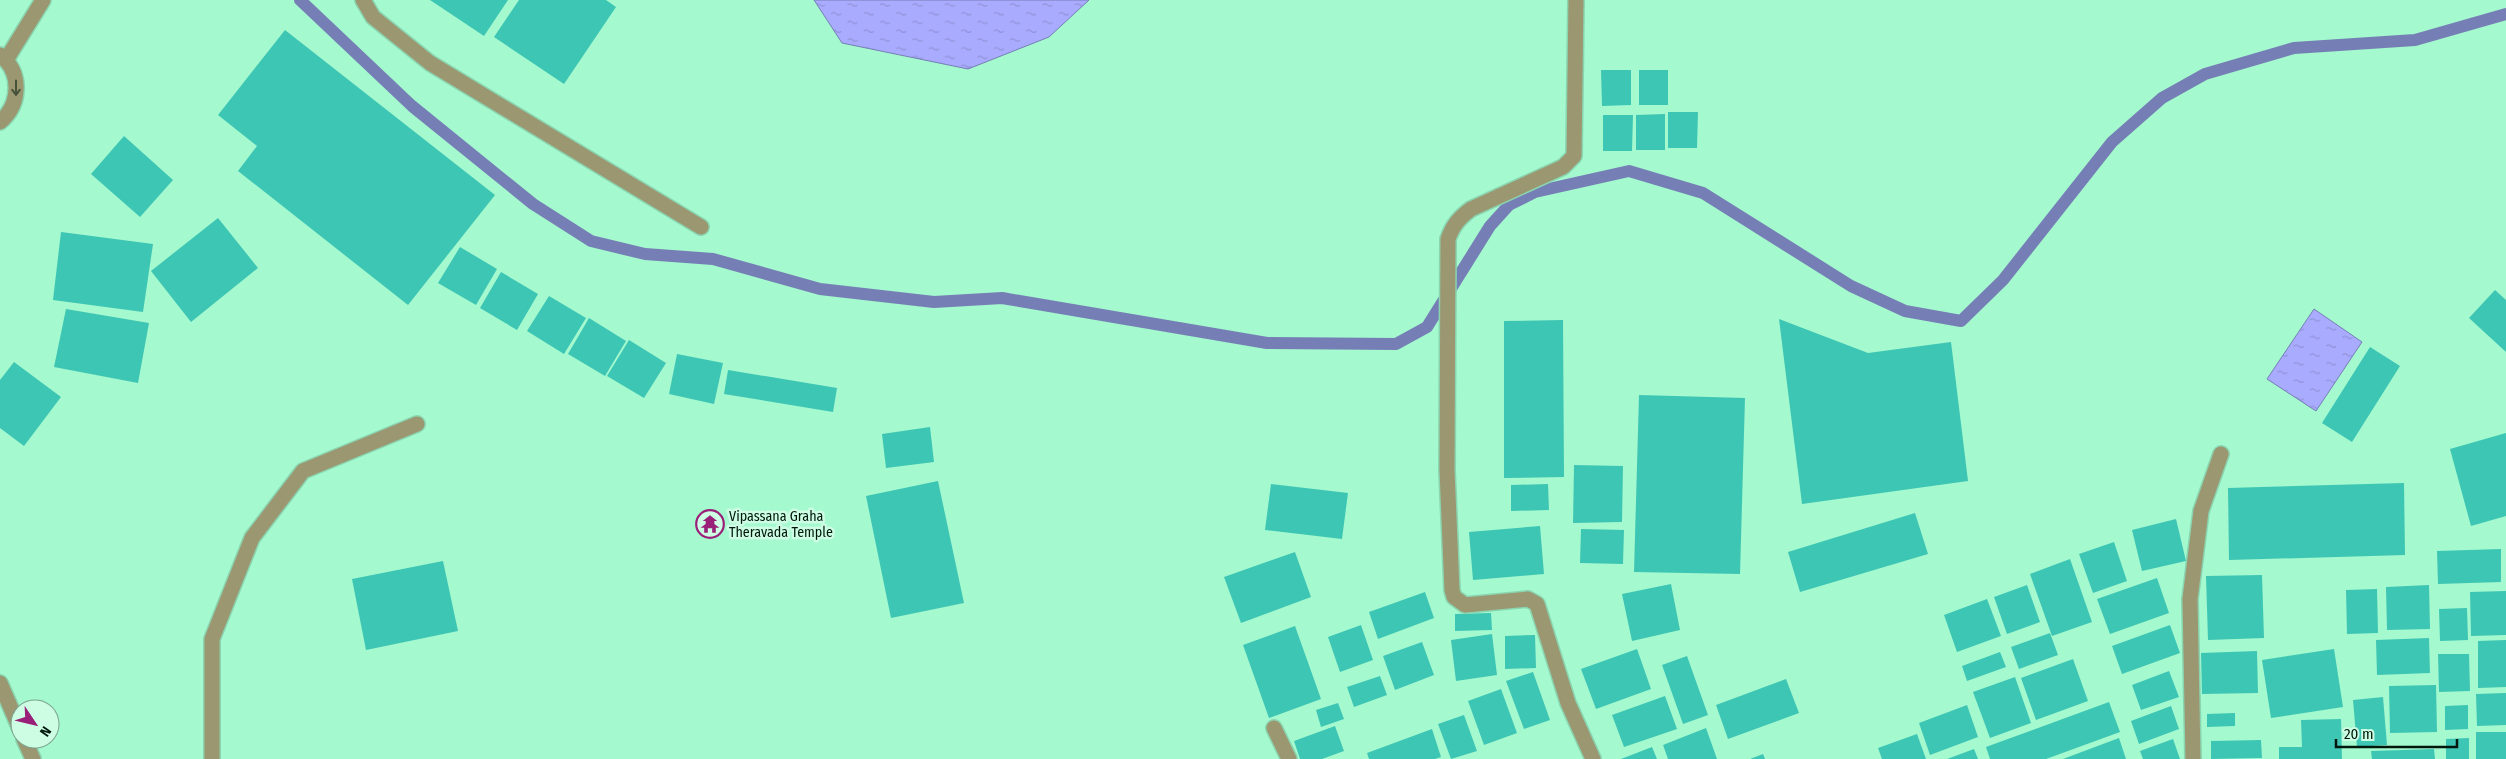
<svg xmlns="http://www.w3.org/2000/svg" width="2506" height="759" font-family="'Fira Sans Condensed',sans-serif">
	<style>
		.water { fill: url(#water-ripples); stroke: #767fb5 }
		.lines { fill: none; stroke-linecap: round; stroke-linejoin: round }
		.stream { stroke: #767fb5; stroke-width: 12 }
		.building { fill: #3ec6b4 }
		.lane-casing { stroke: #8ad5b0; stroke-width: 18 }
		.street-casing { stroke: #8ad5b0; stroke-width: 18 }
		.lane { stroke: #9b9771; stroke-width: 15 }
		.street { stroke: #9b9771; stroke-width: 15 }
		.oneway { stroke: #465139 }
		.labels { text-anchor: middle; dominant-baseline: central; stroke-width: 5; stroke-linejoin: round; paint-order: stroke }
		.poi-label { font-size: 14px; fill: #00170c; stroke: #cdfee4; text-anchor: start }
	</style>
	<defs>
		<pattern id="water-ripples" width="26" height="14" patternUnits="userSpaceOnUse" patternTransform="scale(1.25)"><rect width="26" height="14" fill="#a9abfe"/><path d="M2 4q2-2 4 0t4 0M15 11q2-2 4 0t4 0" fill="none" stroke="#9092d8"/></pattern>
	</defs>
	<rect width="100%" height="100%" fill="#a4f9cf"/>
	<path class="water" d="M 814,0 L 1089,0 L 1049,37 L 968,69 L 842,43 Z
		M 2314,309 L 2362,342 L 2316,411 L 2267,379 Z"/>
	<g class="lines">
		<path class="stream" d="M 300,0 L 412,106 L 533,204 L 591,241 L 645,254 L 713,259 L 820,289 L 934,302 L 1002,298 L 1267,343 L 1396,344 L 1427,327 L 1490,226 L 1509,205 L 1535,192 L 1629,171 L 1703,193 L 1851,286 L 1905,311 L 1961,321 L 2003,280 L 2112,142 L 2162,98 L 2205,74 L 2294,48 L 2415,40 L 2506,14"/>
	</g>
	<path class="building" d="M 430,0 L 508,0 L 484,36 Z
		M 519,0 L 606,0 L 616,7 L 564,84 L 494,37 Z
		M 285,30 L 495,195 L 408,305 L 238,171 L 257,146 L 218,115 Z
		M 1601,70 L 1631,70 L 1631,105 L 1602,106 Z
		M 1639,70 L 1668,70 L 1668,105 L 1639,105 Z
		M 1668,112 L 1698,112 L 1697,148 L 1668,148 Z
		M 1665,114 L 1665,150 L 1636,150 L 1636,115 Z
		M 1603,115 L 1633,115 L 1632,151 L 1603,151 Z
		M 124,136 L 173,180 L 140,217 L 91,174 Z
		M 218,218 L 258,268 L 191,322 L 151,271 Z
		M 61,232 L 153,244 L 143,312 L 53,300 Z
		M 460,247 L 497,269 L 476,305 L 438,283 Z
		M 501,272 L 538,294 L 517,330 L 480,308 Z
		M 2495,290 L 2506,300 L 2506,352 L 2469,318 Z
		M 549,296 L 586,318 L 564,354 L 527,331 Z
		M 66,309 L 149,323 L 138,383 L 54,367 Z
		M 589,318 L 626,341 L 605,376 L 568,354 Z
		M 1779,319 L 1868,353 L 1951,342 L 1968,481 L 1802,504 Z
		M 1563,320 L 1564,477 L 1504,478 L 1504,321 Z
		M 629,340 L 666,363 L 644,398 L 607,376 Z
		M 2370,347 L 2400,366 L 2352,442 L 2322,423 Z
		M 677,354 L 723,363 L 714,404 L 669,394 Z
		M 14,362 L 61,397 L 24,446 L 0,428 L 0,380 Z
		M 728,370 L 837,388 L 833,412 L 724,394 Z
		M 1639,395 L 1745,398 L 1740,574 L 1634,572 Z
		M 930,427 L 934,462 L 886,468 L 882,434 Z
		M 2506,433 L 2506,516 L 2471,526 L 2450,449 Z
		M 1574,465 L 1623,466 L 1622,522 L 1573,523 Z
		M 938,481 L 964,603 L 891,618 L 866,496 Z
		M 2404,483 L 2405,555 L 2229,560 L 2228,488 Z
		M 1271,484 L 1348,493 L 1342,539 L 1265,530 Z
		M 1548,484 L 1549,510 L 1511,511 L 1511,485 Z
		M 1915,513 L 1928,554 L 1800,592 L 1788,552 Z
		M 2176,519 L 2186,561 L 2142,571 L 2132,530 Z
		M 1540,526 L 1544,574 L 1473,580 L 1469,532 Z
		M 1581,529 L 1624,530 L 1623,564 L 1580,563 Z
		M 2114,542 L 2127,581 L 2093,593 L 2079,554 Z
		M 2501,549 L 2501,582 L 2438,584 L 2437,551 Z
		M 1295,552 L 1311,597 L 1241,623 L 1224,577 Z
		M 2070,559 L 2092,622 L 2052,636 L 2030,574 Z
		M 443,561 L 458,631 L 366,650 L 352,579 Z
		M 2262,575 L 2264,638 L 2208,640 L 2206,576 Z
		M 2157,578 L 2169,613 L 2110,634 L 2097,599 Z
		M 1671,584 L 1680,630 L 1632,641 L 1622,594 Z
		M 2027,585 L 2040,622 L 2007,634 L 1994,597 Z
		M 2429,585 L 2430,629 L 2387,630 L 2386,587 Z
		M 2377,589 L 2378,633 L 2347,634 L 2346,590 Z
		M 2506,591 L 2506,635 L 2471,636 L 2470,592 Z
		M 1425,592 L 1434,618 L 1378,639 L 1369,612 Z
		M 1987,599 L 2001,636 L 1957,652 L 1944,615 Z
		M 2467,608 L 2468,640 L 2440,641 L 2439,609 Z
		M 1491,613 L 1492,630 L 1455,631 L 1455,614 Z
		M 1361,625 L 1373,660 L 1340,672 L 1328,637 Z
		M 2170,625 L 2180,653 L 2122,674 L 2112,646 Z
		M 1295,626 L 1321,699 L 1269,718 L 1243,645 Z
		M 2050,633 L 2058,655 L 2019,669 L 2011,647 Z
		M 1492,634 L 1497,675 L 1456,681 L 1451,640 Z
		M 1535,635 L 1536,668 L 1505,669 L 1505,636 Z
		M 2429,638 L 2430,673 L 2377,675 L 2376,640 Z
		M 2506,640 L 2506,687 L 2478,688 L 2478,641 Z
		M 1422,642 L 1434,675 L 1395,690 L 1383,656 Z
		M 1637,649 L 1651,689 L 1596,709 L 1581,669 Z
		M 2334,649 L 2343,707 L 2271,718 L 2262,660 Z
		M 2257,651 L 2258,693 L 2202,694 L 2201,653 Z
		M 2000,652 L 2006,667 L 1967,681 L 1962,666 Z
		M 2438,654 L 2469,654 L 2470,691 L 2439,692 Z
		M 1687,656 L 1708,715 L 1683,724 L 1662,665 Z
		M 2073,659 L 2088,701 L 2036,720 L 2021,678 Z
		M 2169,671 L 2179,697 L 2141,710 L 2132,685 Z
		M 1533,672 L 1550,720 L 1524,729 L 1506,681 Z
		M 1380,676 L 1387,695 L 1354,707 L 1347,687 Z
		M 2015,677 L 2031,723 L 1990,738 L 1973,692 Z
		M 1786,679 L 1799,713 L 1728,739 L 1716,705 Z
		M 2436,685 L 2437,732 L 2390,733 L 2389,686 Z
		M 1501,689 L 1517,733 L 1484,745 L 1468,701 Z
		M 2506,693 L 2506,725 L 2477,726 L 2476,694 Z
		M 1665,696 L 1677,729 L 1624,747 L 1612,715 Z
		M 2383,697 L 2387,745 L 2357,747 L 2353,700 Z
		M 2109,702 L 2120,732 L 2046,759 L 1990,759 L 1986,747 Z
		M 1338,703 L 1344,719 L 1321,727 L 1316,710 Z
		M 1967,705 L 1978,737 L 1930,755 L 1919,723 Z
		M 2468,705 L 2468,729 L 2445,730 L 2445,706 Z
		M 2171,706 L 2179,729 L 2139,744 L 2131,721 Z
		M 2235,713 L 2235,726 L 2207,727 L 2207,714 Z
		M 1464,715 L 1477,751 L 1451,759 L 1438,724 Z
		M 2341,719 L 2342,759 L 2279,759 L 2279,747 L 2302,747 L 2301,720 Z
		M 1335,726 L 1344,751 L 1322,759 L 1300,759 L 1294,741 Z
		M 1706,728 L 1717,759 L 1668,759 L 1663,745 Z
		M 1432,729 L 1441,757 L 1435,759 L 1369,759 L 1367,753 Z
		M 2476,732 L 2506,732 L 2506,759 L 2476,759 Z
		M 1917,734 L 1926,759 L 1882,759 L 1878,748 Z
		M 2119,738 L 2126,759 L 2063,759 Z
		M 2469,738 L 2469,759 L 2446,759 L 2446,739 Z
		M 2173,739 L 2180,759 L 2143,759 L 2140,751 Z
		M 2261,740 L 2262,758 L 2211,759 L 2211,741 Z
		M 1652,747 L 1657,759 L 1621,759 Z
		M 1974,749 L 1978,759 L 1947,759 Z
		M 2434,749 L 2435,759 L 2372,759 L 2371,751 Z
		M 1763,754 L 1765,759 L 1750,759 Z"/>
	<g class="lines">
		<defs>
			<path id="lane" d="M 363,0 L 373,17 L 430,63 L 701,227
				M 212,759 L 212,639 L 252,538 L 303,471 L 417,424"/>
			<path id="street" d="M 1576,0 L 1574,156 L 1563,167 L 1471,209 C 1459,218 1453,225 1448,239 L 1447,470 L 1452,590 L 1454,597 L 1465,605 L 1528,599 L 1537,604 L 1568,703 L 1593,759
				M 0,55 C 22,72 21,104 0,122
				M 6,60 L 43,0
				M 0,683 L 20,729
				M 1274,728 L 1289,759
				M 24,739 L 33,759
				M 2193,759 L 2190,599 L 2201,511 L 2221,454"/>
		</defs>
		<use href="#lane" class="lane-casing"/>
		<use href="#street" class="street-casing"/>
		<use href="#lane" class="lane"/>
		<use href="#street" class="street"/>
	</g>
	<defs><path id="oneway-shaft" d="M-6 0H5M1.5-3L5.5 0L1.5 3" fill="none" stroke-width="1.6" stroke-linecap="round" stroke-linejoin="round" transform="scale(1.25)"/></defs>
	<use class="oneway" href="#oneway-shaft" transform="translate(16 88) rotate(90)"/>
	<defs>
		<symbol id="temple-ring" viewBox="-11 -11 22 22"><circle r="9.5" fill="#cdfee4" stroke="#9a1f78" stroke-width="1.5"/><path d="M0-6L5-2H3V0L6.5 2.5H4V6H1.5V3h-3V6H-4V2.5H-6.5L-3 0V-2H-5Z" fill="#9a1f78"/></symbol>
	</defs>
	<g fill-rule="evenodd">
		<use href="#temple-ring" x="694" y="508" width="32" height="32"/>
	</g>
	<g class="labels">
		<g class="poi-label">
			<text x="729" y="516">Vipassana Graha<tspan x="729" dy="16">Theravada Temple</tspan></text>
		</g>
	</g>
	<g transform="translate(35 724) rotate(125)"><circle r="24" fill="#cdfee4" stroke="#7ba28e"/>
	<path d="M0-4L9 19L0 12L-9 19Z" fill="#9a1f78"/>
	<text y="-8" font-size="14" font-weight="bold" text-anchor="middle" fill="#00170c">N</text>
	</g>
	<path d="M2336 739v8h121v-8" fill="none" stroke="#00170c" stroke-width="2.5"/>
	<text x="2344" y="739" font-size="15" fill="#00170c" stroke="#cdfee4" stroke-width="4" paint-order="stroke">20 m</text>
</svg>
